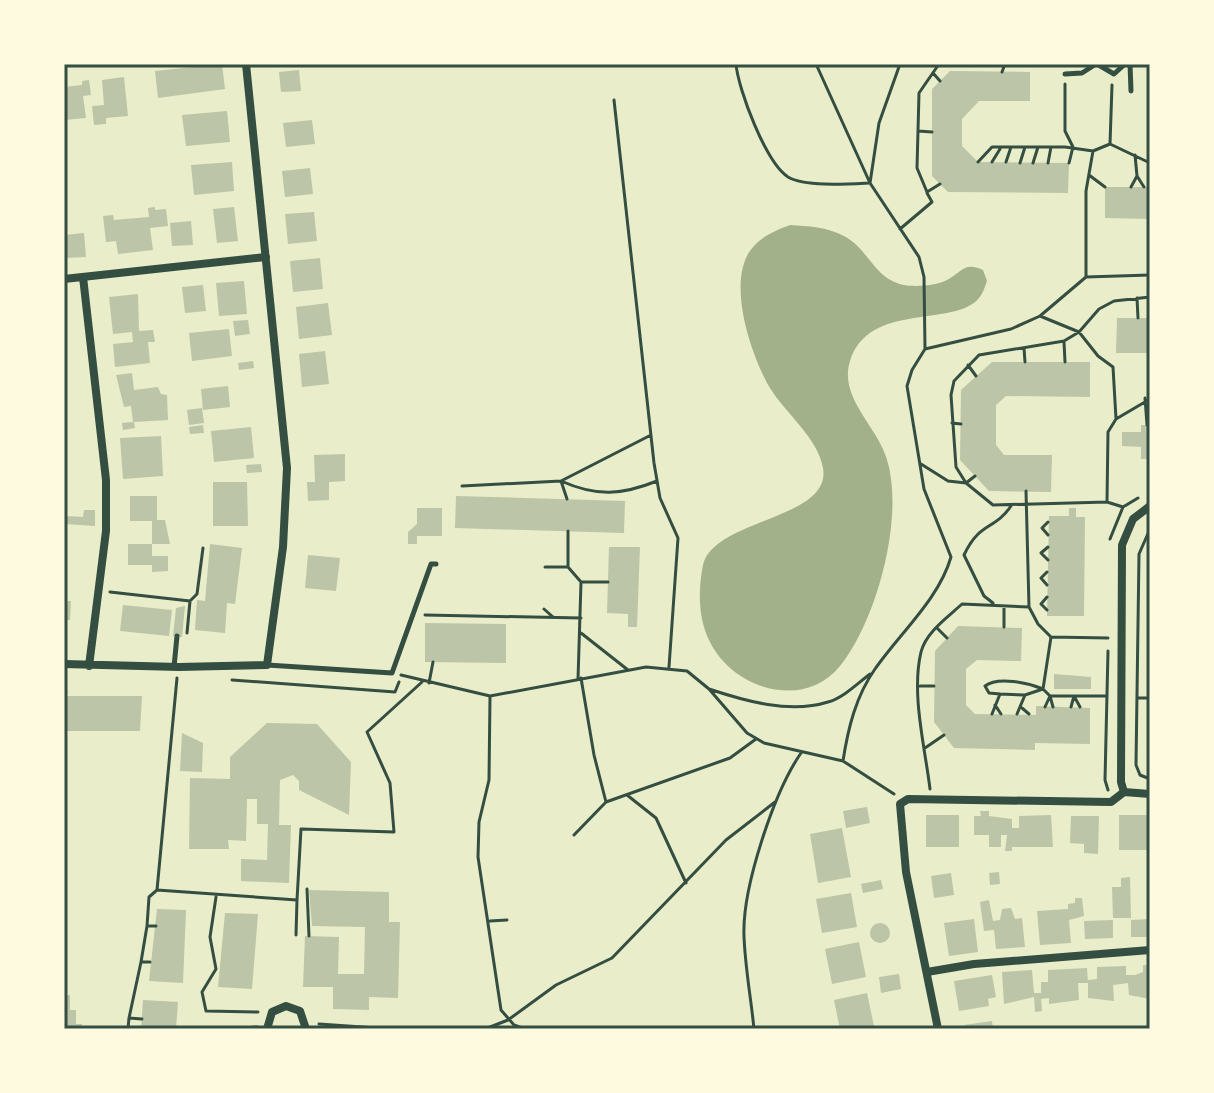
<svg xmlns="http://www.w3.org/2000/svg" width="1214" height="1093" font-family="Commissioner,sans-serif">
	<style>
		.water { fill: #a3b18a }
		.building { fill: #bcc5a7 }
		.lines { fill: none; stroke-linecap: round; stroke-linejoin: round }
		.path { stroke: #344e41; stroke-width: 3 }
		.service { stroke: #344e41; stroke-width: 5 }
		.minor { stroke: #344e41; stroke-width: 8 }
		.neatline { fill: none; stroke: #344e41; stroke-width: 3 }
	</style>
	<rect width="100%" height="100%" fill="#e9edc9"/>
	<path class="water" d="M 790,225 C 808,226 827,227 844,236 C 869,249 874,279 904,285 C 916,287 935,286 947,280 C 962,272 964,261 983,270 L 987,281 C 985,286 983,294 979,298 C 955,328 869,301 850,361 C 839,396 874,424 885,454 C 907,511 877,621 840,666 C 804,711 733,689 710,642 C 698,619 698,590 703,565 C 714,518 832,520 823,468 C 818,438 786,414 770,388 C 751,356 724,277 754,246 C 764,235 777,230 790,225 Z"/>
	<path class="building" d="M 222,64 L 225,89 L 158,98 L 155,71 Z
		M 299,70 L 301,91 L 281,92 L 279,72 Z
		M 950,71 L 1030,72 L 1030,101 L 979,101 L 962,119 L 962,146 L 978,162 L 1069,163 L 1068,193 L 948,192 L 932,176 L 932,89 Z
		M 124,77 L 128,116 L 106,118 L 106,124 L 94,125 L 92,106 L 104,105 L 102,80 Z
		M 89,80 L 91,95 L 83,96 L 86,118 L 64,120 L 64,87 L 82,85 L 82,81 Z
		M 227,111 L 230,142 L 186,146 L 182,115 Z
		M 312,120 L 315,144 L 286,147 L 283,123 Z
		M 232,162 L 234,191 L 194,195 L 191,165 Z
		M 310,168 L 313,194 L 285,197 L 282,171 Z
		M 1105,187 L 1150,187 L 1150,219 L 1105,218 Z
		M 155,207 L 155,210 L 166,209 L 168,226 L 150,228 L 153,250 L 118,254 L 116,241 L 106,242 L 103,216 L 113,215 L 114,220 L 149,217 L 148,208 Z
		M 234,207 L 238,241 L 217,243 L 213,209 Z
		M 314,212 L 317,241 L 288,244 L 285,214 Z
		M 191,221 L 193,245 L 172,246 L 170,223 Z
		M 84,233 L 86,257 L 64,258 L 64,235 Z
		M 320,258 L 323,289 L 293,292 L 290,261 Z
		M 244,281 L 247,314 L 219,316 L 216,283 Z
		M 203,285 L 206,311 L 185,313 L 182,287 Z
		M 138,294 L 139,331 L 153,330 L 155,342 L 148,342 L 150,363 L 115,367 L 113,344 L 133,342 L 132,332 L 113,334 L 109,297 Z
		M 328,303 L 332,335 L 299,339 L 296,307 Z
		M 1117,318 L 1150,318 L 1150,353 L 1116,353 Z
		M 248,320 L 250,334 L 235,336 L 233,321 Z
		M 229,329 L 232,356 L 192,361 L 189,333 Z
		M 325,351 L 329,384 L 302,387 L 299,354 Z
		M 253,361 L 254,368 L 239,370 L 238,363 Z
		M 992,362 L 1090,362 L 1090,397 L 1006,396 L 996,405 L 996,445 L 1004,455 L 1052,455 L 1051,492 L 989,491 L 960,460 L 961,390 Z
		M 132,373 L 134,390 L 158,387 L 161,394 L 167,395 L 168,420 L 134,422 L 135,428 L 123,430 L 122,423 L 133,422 L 131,406 L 124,407 L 116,375 Z
		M 228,386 L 230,407 L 203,410 L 201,389 Z
		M 202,408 L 204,423 L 189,425 L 187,410 Z
		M 203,425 L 204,433 L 190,434 L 189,427 Z
		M 1141,425 L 1150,425 L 1150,459 L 1141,459 L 1141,447 L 1122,446 L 1122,432 L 1141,432 Z
		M 251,427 L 254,458 L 214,462 L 211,431 Z
		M 161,436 L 163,476 L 123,479 L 120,438 Z
		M 345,454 L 345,481 L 329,482 L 329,500 L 308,501 L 307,482 L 315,482 L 314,455 Z
		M 261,464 L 262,472 L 247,473 L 246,465 Z
		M 213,482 L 247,482 L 248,526 L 213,526 Z
		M 130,496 L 157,496 L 157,520 L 165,520 L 170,544 L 152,544 L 152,521 L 130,521 Z
		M 456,496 L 625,501 L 624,533 L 455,528 Z
		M 417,508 L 442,508 L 442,536 L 417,536 L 417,544 L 408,544 L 408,532 L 417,524 Z
		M 1069,508 L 1076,508 L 1076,517 L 1085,517 L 1084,616 L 1047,616 L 1049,516 L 1069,516 Z
		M 84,510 L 95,510 L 95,526 L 65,524 L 66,516 L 83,517 Z
		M 128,544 L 152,544 L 152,556 L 168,556 L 168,571 L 152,572 L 152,565 L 128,565 Z
		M 210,544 L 242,548 L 235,604 L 227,603 L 225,633 L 195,630 L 197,600 L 205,601 Z
		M 609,547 L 640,547 L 637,627 L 628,627 L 628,614 L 607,613 Z
		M 308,555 L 340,558 L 336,591 L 305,588 Z
		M 64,601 L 71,601 L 70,620 L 64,620 Z
		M 123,605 L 172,610 L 169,636 L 120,631 Z
		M 185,606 L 182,637 L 173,636 L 176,608 Z
		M 425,623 L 506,624 L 506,663 L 425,662 Z
		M 958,626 L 1022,628 L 1021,661 L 977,660 L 966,669 L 966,705 L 975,714 L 1036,715 L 1036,706 L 1090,708 L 1090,744 L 1035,743 L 1035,750 L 954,748 L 934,722 L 935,651 Z
		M 1054,674 L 1091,677 L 1091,689 L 1054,689 Z
		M 64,691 L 68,691 L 67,696 L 142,696 L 140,731 L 65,731 Z
		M 267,723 L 317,724 L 351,762 L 349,815 L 299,790 L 299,781 L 293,775 L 280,780 L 279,825 L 291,825 L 289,883 L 241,881 L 241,859 L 267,860 L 268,824 L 257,824 L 257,799 L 247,799 L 246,841 L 228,840 L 229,849 L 189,849 L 190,778 L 230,779 L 230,757 Z
		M 182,733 L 203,743 L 202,772 L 180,771 Z
		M 867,807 L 870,823 L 846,828 L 843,811 Z
		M 980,811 L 989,811 L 989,816 L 1012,819 L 1012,828 L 1019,828 L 1019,816 L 1051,815 L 1053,847 L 1012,847 L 1012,851 L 1005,851 L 1007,835 L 1001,835 L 1001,847 L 989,847 L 989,835 L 974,835 L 974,816 L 981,816 Z
		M 926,815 L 959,815 L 959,847 L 926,847 Z
		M 1119,815 L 1149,815 L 1150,850 L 1119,850 Z
		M 1071,816 L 1099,816 L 1098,854 L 1084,853 L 1084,844 L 1070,843 Z
		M 842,828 L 851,877 L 818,883 L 810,834 Z
		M 999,872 L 1000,884 L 990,885 L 989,873 Z
		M 951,873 L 954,895 L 934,898 L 931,876 Z
		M 1130,877 L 1131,918 L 1113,918 L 1112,887 L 1121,887 L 1121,878 Z
		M 881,880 L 883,889 L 863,893 L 861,884 Z
		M 309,890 L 389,892 L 389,922 L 400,922 L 398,998 L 369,997 L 369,1010 L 333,1009 L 333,987 L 303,987 L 305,936 L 339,937 L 338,974 L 364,974 L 365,927 L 312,926 Z
		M 851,893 L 857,927 L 822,933 L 816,899 Z
		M 1075,898 L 1082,898 L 1084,916 L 1069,920 L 1071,943 L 1040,945 L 1037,911 L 1068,909 L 1068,904 L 1075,903 Z
		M 989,900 L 993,921 L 1000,920 L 1002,909 L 1011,908 L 1015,919 L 1022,918 L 1025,947 L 996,949 L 994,930 L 984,931 L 980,902 Z
		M 157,909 L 186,910 L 183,983 L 149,981 Z
		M 225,913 L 258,914 L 252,989 L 218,987 Z
		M 974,919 L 978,952 L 949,956 L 944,923 Z
		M 1150,919 L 1150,937 L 1131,937 L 1131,920 Z
		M 1113,920 L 1113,938 L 1085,939 L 1084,921 Z
		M870 933a10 10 0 1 1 20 0a10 10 0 1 1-20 0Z
		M 859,942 L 866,977 L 832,984 L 825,949 Z
		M 1143,965 L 1150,965 L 1150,999 L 1129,995 L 1128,983 L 1113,985 L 1114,1001 L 1088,998 L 1088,980 L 1097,979 L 1097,967 L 1126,966 L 1126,975 L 1135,975 L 1143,972 Z
		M 1087,968 L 1088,983 L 1078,983 L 1079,1000 L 1049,1004 L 1049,998 L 1041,999 L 1042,1011 L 1035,1012 L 1034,997 L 1004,1004 L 1002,972 L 1032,970 L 1034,993 L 1041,993 L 1041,982 L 1048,982 L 1048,970 Z
		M 899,974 L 901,989 L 881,993 L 879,977 Z
		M 992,975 L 996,997 L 988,999 L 989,1006 L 959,1011 L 954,981 Z
		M 867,993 L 874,1026 L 840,1029 L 834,1000 Z
		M 64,995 L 70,995 L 70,1010 L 76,1010 L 76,1024 L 82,1024 L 82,1029 L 64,1029 Z
		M 143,1000 L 178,1002 L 176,1029 L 141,1029 Z
		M 992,1021 L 993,1029 L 964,1029 L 964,1025 Z"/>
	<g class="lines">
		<path class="path" d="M 736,64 C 738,89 766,163 788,177 C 805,187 849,184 869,183
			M 816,64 L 870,183 L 919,257 L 924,277 L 925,349 L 912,370 L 907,386 L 924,489 L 951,557 C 939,599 900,633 875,669 C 856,696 848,728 843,761
			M 939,64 L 919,93 L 917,168 L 927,192 L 940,184
			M 1002,72 L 1005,64
			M 933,73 L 940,81
			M 1065,84 L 1065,131 L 1073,147 L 1069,163
			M 614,100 L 654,463 L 660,498 L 678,538 L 669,667
			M 918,131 L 932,132
			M 1110,144 L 1150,163
			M 978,162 L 992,147 L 1065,147 L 1093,151
			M 992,162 L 1000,149
			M 1006,162 L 1011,147
			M 1020,163 L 1025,147
			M 1033,163 L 1038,147
			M 1048,163 L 1051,147
			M 1089,175 L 1105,187
			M 1137,176 L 1144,187
			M 870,183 L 879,123 L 900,64
			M 1131,187 L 1137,176 L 1135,155
			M 900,229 L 932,202 L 927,193
			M 1086,277 L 1086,191 L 1093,151 L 1110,144 L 1112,85
			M 1137,298 L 1138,318
			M 1040,316 L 1079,332 L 1098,356 L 1113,367 L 1116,419 L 1108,432 L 1107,501
			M 1064,342 L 1065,362
			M 1024,348 L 1025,362
			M 925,349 L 1011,329 L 1040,316 L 1086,277 L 1150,275
			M 968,365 L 976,376
			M 1145,398 L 1147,425
			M 1116,419 L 1150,399
			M 952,423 L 961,424
			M 921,464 L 948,481 L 966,483 L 975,476
			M 561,481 C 597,497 622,495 657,481
			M 561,481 L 567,499
			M 462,486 L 561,481 L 651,435
			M 1026,491 L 1029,607 L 1038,624 L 1051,637 L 1108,638
			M 1123,507 L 1107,502 L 993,505 L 966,483 L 956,467 L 951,395 L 954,381 L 979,355 L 1064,341 L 1079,332 L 1099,309 L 1114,301 L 1150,297
			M 1150,529 L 1139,554 L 1136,765 L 1140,775 L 1150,779
			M 568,531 L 568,567
			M 1048,535 L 1042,528 L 1048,522
			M 1110,539 L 1123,507 L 1138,498
			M 1048,560 L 1041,553 L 1048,547
			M 545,567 L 568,567 L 581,582 L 578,679
			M 581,582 L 608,582
			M 1047,585 L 1041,578 L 1047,572
			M 110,592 L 190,601
			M 993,603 L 984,596 L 964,555 C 980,521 994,531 1011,506
			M 544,609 L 553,617
			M 1047,610 L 1041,604 L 1047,597
			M 425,615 L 581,618
			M 1004,627 L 1004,606
			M 937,628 L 947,638
			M 187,633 L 190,601 L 197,594 L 203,548
			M 581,633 L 628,670
			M 1108,651 L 1105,780 L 1108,790
			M 401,675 L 490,696 L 646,667 L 687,671 L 709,689 L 747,733 L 764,743 L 843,761 L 894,794
			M 177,678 L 157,890 L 297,900 L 296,935
			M 581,678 L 594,755 L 606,802
			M 232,680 L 395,692 L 399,682
			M 429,683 L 433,662
			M 920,686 L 934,686
			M 709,689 C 745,701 790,714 828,702 C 843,698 858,683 870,674
			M 1000,694 L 989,693 L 985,686 C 998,676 1028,683 1043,689 L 1051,637
			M 490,697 L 489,780 L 479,822 L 478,857 L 501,1010 L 514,1025 L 525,1029
			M 1137,698 L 1150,698
			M 995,705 L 1001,714
			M 1045,707 L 1050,696 L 1053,707
			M 1071,707 L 1074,696 L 1080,707
			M 1022,708 L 1029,714
			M 992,714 L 1000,694 L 1025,695 L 1043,689 L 1050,696 L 1107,696
			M 1017,714 L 1025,695
			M 925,748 L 944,735
			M 930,789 C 925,747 911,694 921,652 C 926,632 948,617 962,604 L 1029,607
			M 627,795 L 656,818 L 686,883
			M 574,835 L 606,802 L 730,758 L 756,739
			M 307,889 L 309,936
			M 216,897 L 210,937 L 216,969 L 202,992 L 206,1011 L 258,1012
			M 297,900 L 301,829 L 394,832 L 390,783 L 367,732 L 422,682
			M 490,921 L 507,920
			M 147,926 L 149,897 L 157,890
			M 141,962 L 147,926 L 156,926
			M 129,1018 L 141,962 L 150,962
			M 319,1024 L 391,1029
			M 128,1029 L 129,1018 L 142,1019
			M 233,1029 L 257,1027
			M 485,1029 L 508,1020 L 556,985 L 612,958 L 726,840 L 775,802
			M 754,1029 C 751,998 745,967 744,936 C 742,888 774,792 801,753"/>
		<path class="service" d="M 1097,64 L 1114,74 L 1125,64
			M 1130,64 L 1131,91
			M 1065,74 L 1082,73 L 1096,64
			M 267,665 L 392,673 L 431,564 L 436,564
			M 174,667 L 177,636"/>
		<path class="minor" d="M 83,277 L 106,480 L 106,531 L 89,666
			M 64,279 L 266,257
			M 64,664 L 179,667 L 267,665 L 283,547 L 287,468 L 246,64
			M 1124,792 L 1121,782 L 1122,545 L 1133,519 L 1150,506
			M 927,972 L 974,964 L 1150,950
			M 267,1029 L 272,1012 L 286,1006 L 300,1011 L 306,1029
			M 938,1029 L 906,872 L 900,804 L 908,799 L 1111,802 L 1124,792 L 1150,794"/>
	</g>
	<rect width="1214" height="1093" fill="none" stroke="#fefae0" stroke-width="132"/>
	<rect x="66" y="66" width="1082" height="961" class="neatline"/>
</svg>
